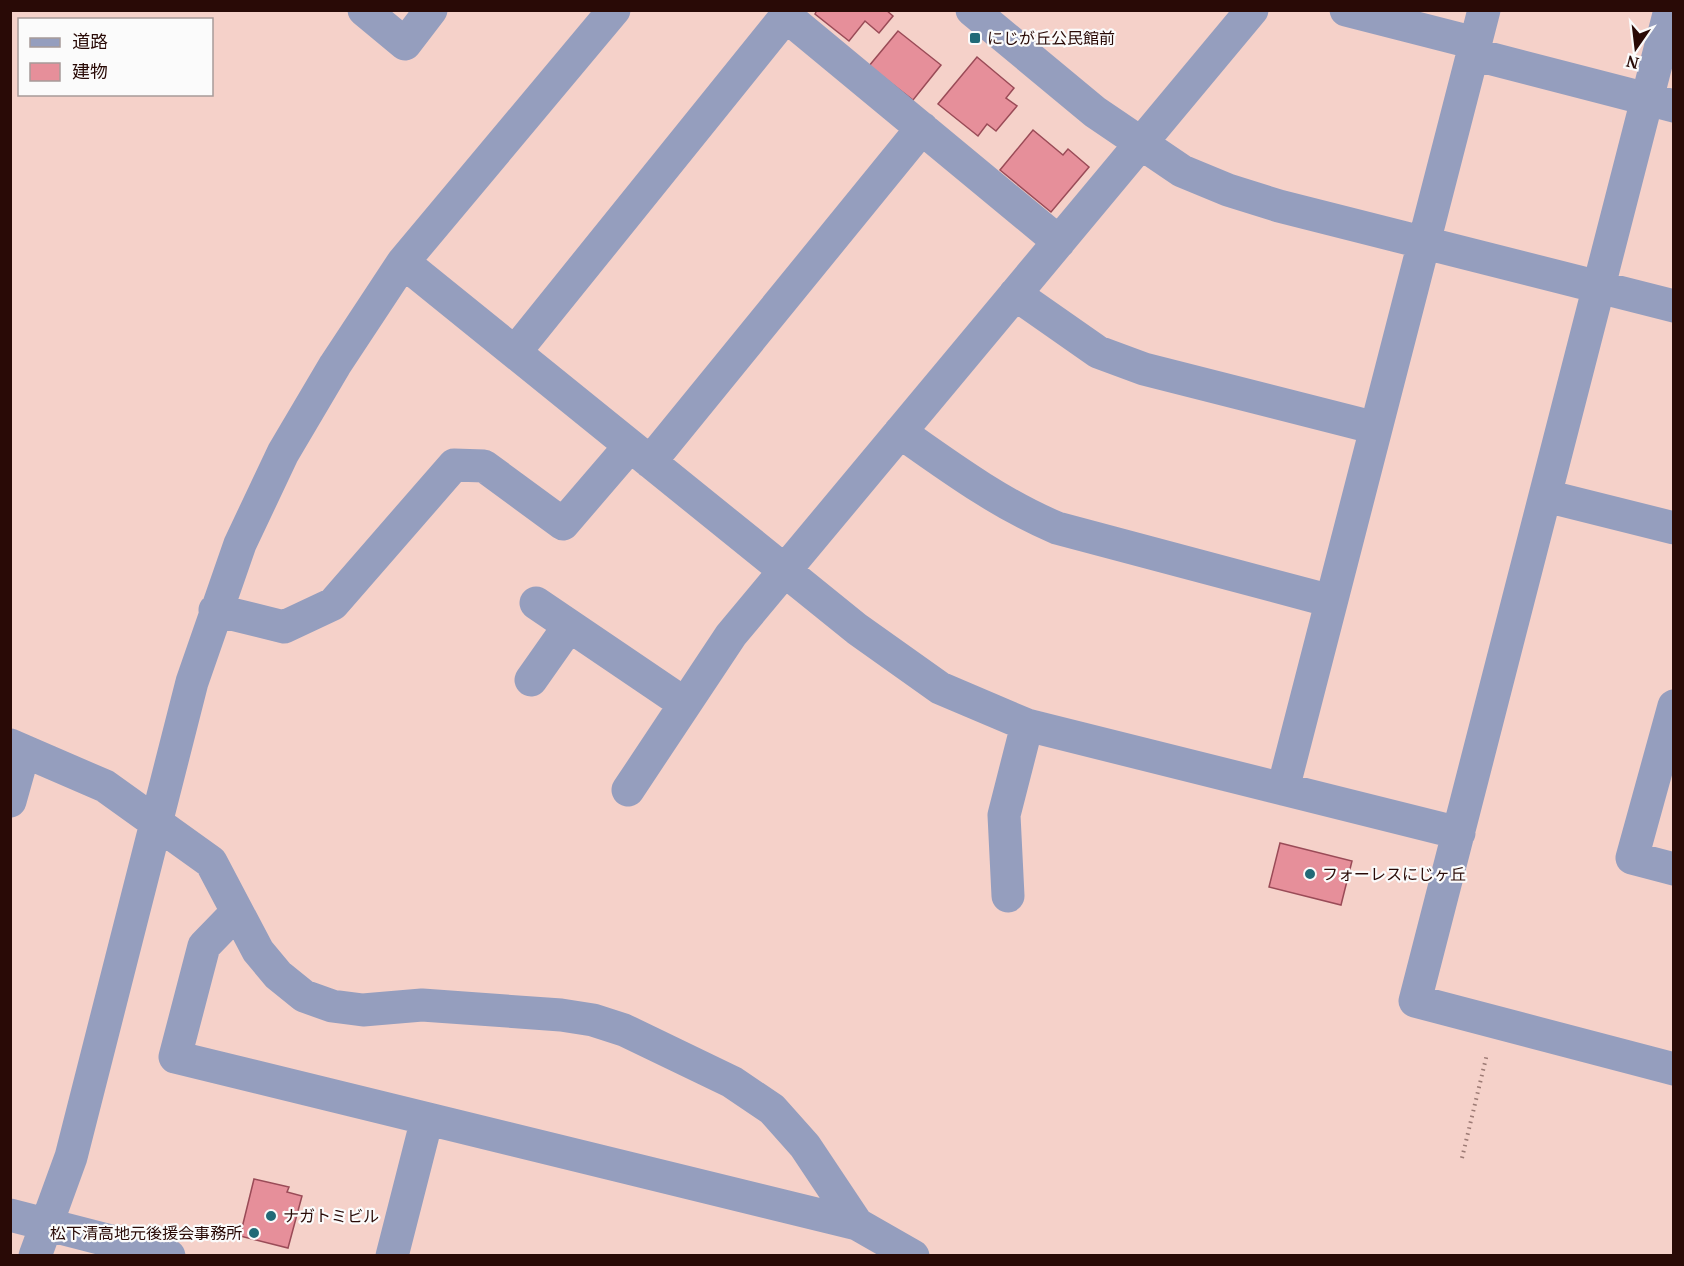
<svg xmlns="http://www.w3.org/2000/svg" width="1684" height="1266" font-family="'PT Serif','Noto Sans JP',serif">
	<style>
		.building { fill: #e68f9a; stroke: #9a4b57; stroke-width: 1.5 }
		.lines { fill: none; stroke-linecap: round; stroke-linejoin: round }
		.path { stroke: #9c7a74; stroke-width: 4; stroke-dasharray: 1.5 4.5; stroke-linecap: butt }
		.minor { stroke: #959ebe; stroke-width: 33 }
		.poi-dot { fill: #226a77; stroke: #fbfbfb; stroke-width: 2 }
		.labels { text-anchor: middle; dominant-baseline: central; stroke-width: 4.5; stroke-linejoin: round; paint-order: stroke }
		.poi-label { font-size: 16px; fill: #290a06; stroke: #fbfbfb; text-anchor: start }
	</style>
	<rect width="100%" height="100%" fill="#f5d1c9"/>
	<path class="building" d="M 817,10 L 886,10 L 893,16 L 879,33 L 865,21 L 849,41 L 815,14 Z
		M 898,31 L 941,65 L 913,100 L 869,66 Z
		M 977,57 L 1014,88 L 1006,98 L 1017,106 L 996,131 L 987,124 L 978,136 L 938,104 Z
		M 1033,130 L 1063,155 L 1068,149 L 1089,167 L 1051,212 L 1000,170 Z
		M 1280,843 L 1352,861 L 1341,905 L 1269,887 Z
		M 254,1179 L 289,1187 L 287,1192 L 302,1196 L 288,1248 L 240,1236 Z"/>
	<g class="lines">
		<path class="path" d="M 1462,1158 L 1487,1054"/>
		<path class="minor" d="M 364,10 L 405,44 L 431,10
			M 972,10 L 1095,112 L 1182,171 L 1228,190 L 1279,206 L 1674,306
			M 1346,10 L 1475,43
			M 1670,10 L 1415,1001 L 1674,1069
			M 1473,54 L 1674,106
			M 403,262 L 857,629 L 940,688 L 1027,725 L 1459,833
			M 1015,294 L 1098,352 L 1144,369 L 1376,428
			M 515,352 L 786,16 L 1059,242
			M 900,432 C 951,468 1000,504 1057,528 L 1331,601
			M 650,462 L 922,128
			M 1546,496 L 1674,528
			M 536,603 L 685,704
			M 215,610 L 284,627 L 333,604 L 454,465 L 484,466 L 563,524 L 630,446
			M 531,680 L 569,626
			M 1674,706 L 1632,858 L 1674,869
			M 10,745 L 105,786 L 211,862 L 258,951 L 278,975 L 304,996 L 332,1006 L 363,1010 L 422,1005 L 561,1015 L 593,1020 L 624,1030 L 732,1082 L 772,1109 L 805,1146 L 857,1224 L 913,1256
			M 1283,789 L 1484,10
			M 628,790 L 731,635 L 1252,10
			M 10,801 L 24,751
			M 1008,896 L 1004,815 L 1027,725
			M 237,912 L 204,946 L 175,1057 L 857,1224
			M 10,1215 L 169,1256
			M 35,1256 L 71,1157 L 192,682 L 240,544 L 283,453 L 335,365 L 403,262 L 614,10
			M 392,1256 L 427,1119"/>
	</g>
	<g class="poi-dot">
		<rect x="969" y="32" width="12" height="12" rx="3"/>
		<circle cx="1310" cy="874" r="6"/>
		<circle cx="271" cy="1216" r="6"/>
		<circle cx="254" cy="1233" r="6"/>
	</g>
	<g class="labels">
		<g class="poi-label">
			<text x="987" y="38">にじが丘公民館前</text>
			<text x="1322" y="874">フォーレスにじヶ丘</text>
			<text x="283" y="1216">ナガトミビル</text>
			<text x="242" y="1233" text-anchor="end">松下清高地元後援会事務所</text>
		</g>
	</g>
	<rect width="1684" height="1266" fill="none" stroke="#290a06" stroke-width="24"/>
	<rect x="18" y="18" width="195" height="78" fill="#fbfbfb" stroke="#a79b99" stroke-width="1.5"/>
	<rect x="30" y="38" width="30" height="9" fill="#959ebe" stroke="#a79b99" stroke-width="1.5"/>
	<text x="72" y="48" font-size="18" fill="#290a06">道路</text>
	<rect x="30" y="63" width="30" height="18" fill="#e68f9a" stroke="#a79b99" stroke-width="1.5"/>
	<text x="72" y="78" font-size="18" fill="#290a06">建物</text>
	<g transform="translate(1636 48) rotate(194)" stroke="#fbfbfb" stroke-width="4.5" paint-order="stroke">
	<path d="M0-4.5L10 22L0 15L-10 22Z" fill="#290a06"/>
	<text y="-9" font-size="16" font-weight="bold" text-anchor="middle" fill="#290a06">N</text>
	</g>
</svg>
